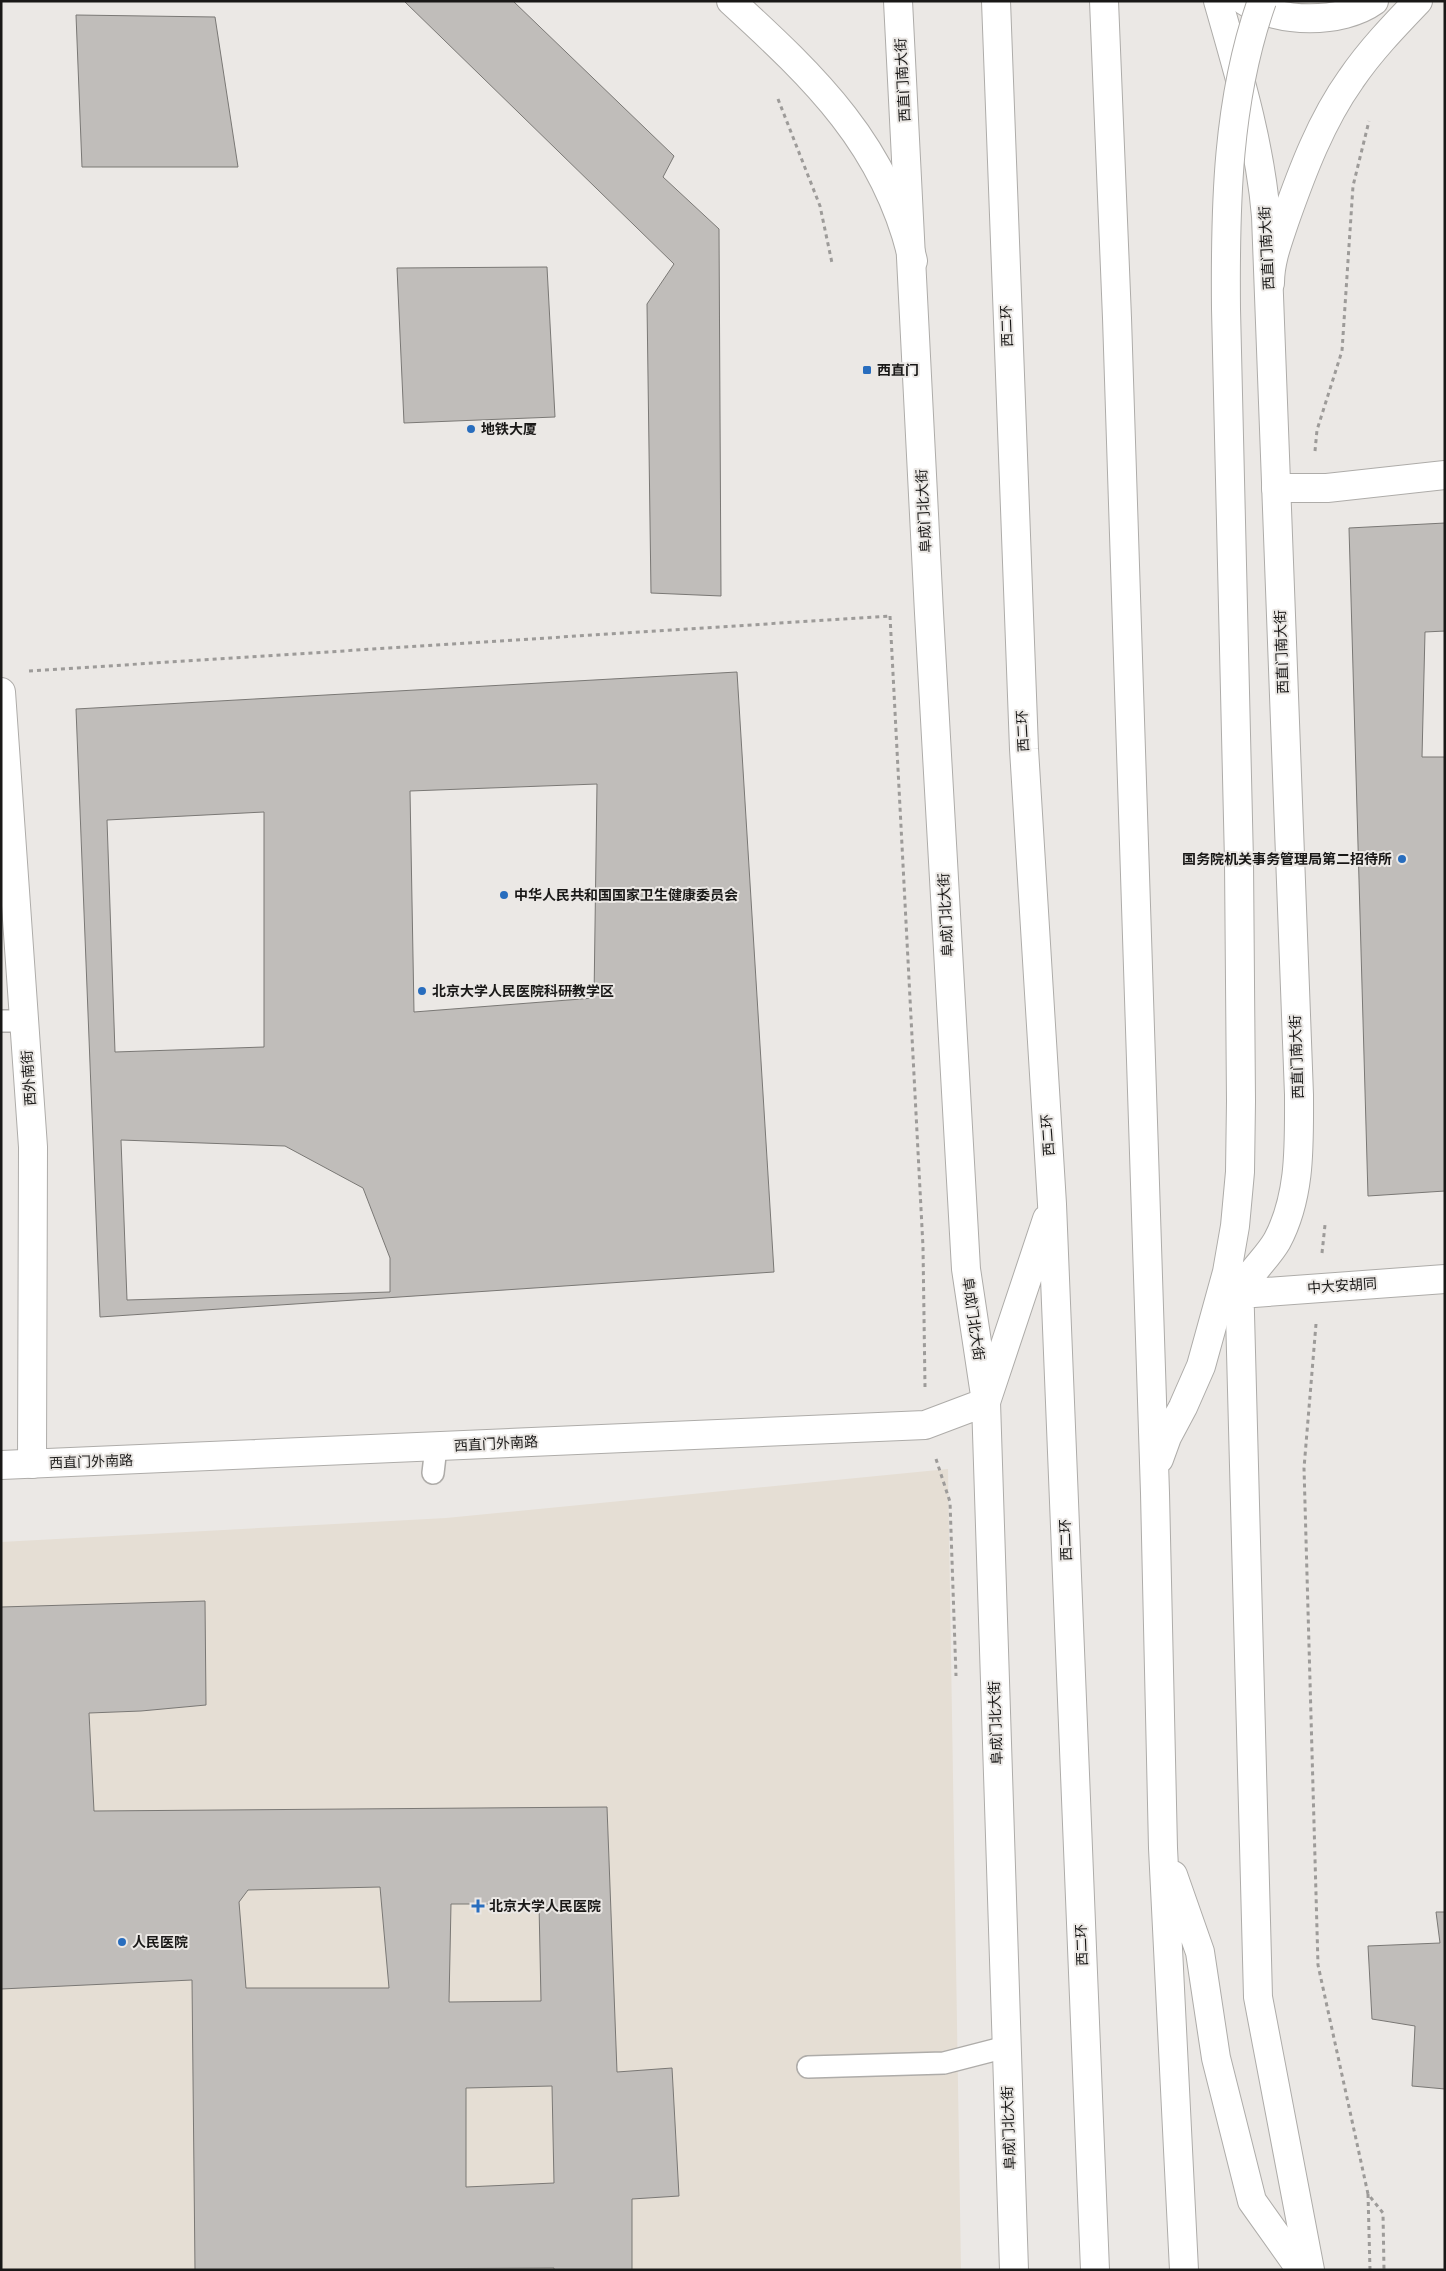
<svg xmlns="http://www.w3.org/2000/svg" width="1446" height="2271" font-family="'Fira Sans Condensed','Noto Sans SC',sans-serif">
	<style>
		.built { fill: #e5ded4 }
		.building { fill: #c0bdba; stroke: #7a7875; fill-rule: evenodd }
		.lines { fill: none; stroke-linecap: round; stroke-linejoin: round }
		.service-casing { stroke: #aeaca9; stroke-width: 24 }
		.minor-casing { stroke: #aeaca9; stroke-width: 30 }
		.tertiary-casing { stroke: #aeaca9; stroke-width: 30 }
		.secondary-casing { stroke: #aeaca9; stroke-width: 30 }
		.trunk-casing { stroke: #aeaca9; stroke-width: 30 }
		.path { stroke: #9d9b99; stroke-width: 3; stroke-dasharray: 4 4; stroke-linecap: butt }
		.service { stroke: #fff; stroke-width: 21 }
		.minor { stroke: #fff; stroke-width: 28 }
		.tertiary { stroke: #fff; stroke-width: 28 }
		.secondary { stroke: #fff; stroke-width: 28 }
		.trunk { stroke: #fff; stroke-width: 28 }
		.trunk-bridge-casing { stroke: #aeaca9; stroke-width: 30; stroke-linecap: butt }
		.trunk-bridge { stroke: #fff; stroke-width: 28 }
		.poi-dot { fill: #286dbe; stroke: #ebe8e5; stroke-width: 2 }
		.labels { text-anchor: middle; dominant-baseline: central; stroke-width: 4; stroke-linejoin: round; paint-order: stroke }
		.street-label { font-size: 14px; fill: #191817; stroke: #ebe8e5 }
		.poi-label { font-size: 14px; font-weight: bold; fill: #191817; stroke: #ebe8e5; text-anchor: start }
	</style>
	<rect width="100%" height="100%" fill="#ebe8e5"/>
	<path class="built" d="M 948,1469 L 961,2270 L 1,2270 L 1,1542 L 446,1518 Z"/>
	<path class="building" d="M 404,1 L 513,1 L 674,156 L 663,177 L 719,229 L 721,596 L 651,593 L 647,304 L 674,264 Z
		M 76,15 L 215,17 L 238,167 L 82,167 Z
		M 547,267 L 555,417 L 404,423 L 397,268 Z
		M 1445,523 L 1445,1191 L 1368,1196 L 1349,528 Z
		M 1445,631 L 1445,757 L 1422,757 L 1425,632 Z
		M 737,672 L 774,1272 L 100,1317 L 76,709 Z
		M 597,784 L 594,998 L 414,1012 L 410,791 Z
		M 264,812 L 264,1047 L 115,1052 L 107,820 Z
		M 121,1140 L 285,1146 L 363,1188 L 390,1258 L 390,1292 L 127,1300 Z
		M 205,1601 L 206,1705 L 141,1711 L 89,1713 L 94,1811 L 607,1807 L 617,2072 L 672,2068 L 679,2196 L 632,2199 L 632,2270 L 554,2270 L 554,2268 L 195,2270 L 192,1980 L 1,1989 L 1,1607 ZM 380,1887 L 389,1988 L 246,1988 L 239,1902 L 248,1890 ZM 451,1904 L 539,1904 L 541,2001 L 449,2002 ZM 552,2086 L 554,2183 L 466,2187 L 466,2088 Z
		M 1436,1912 L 1445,1912 L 1445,2089 L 1412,2086 L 1415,2026 L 1372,2019 L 1368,1946 L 1440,1943 Z"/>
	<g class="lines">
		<defs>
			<path id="service" d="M 1,1021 L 24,1021
				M 433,1473 L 436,1447
				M 808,2067 L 944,2063 L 1006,2047"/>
			<path id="minor" d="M 1276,488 L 1327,488 L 1445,475
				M 1,692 L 33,1147 L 32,1464"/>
			<path id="tertiary" d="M 898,1 L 929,613 L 966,1269 L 986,1402 L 1014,2270
				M 1218,1 C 1238,71 1260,143 1266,216 L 1299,1095 C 1299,1145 1301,1196 1277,1241 C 1266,1260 1248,1273 1240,1294
				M 1239,1276 L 1258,1997 L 1310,2270
				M 1240,1294 L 1445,1279
				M 1,1465 L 925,1425 L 986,1402"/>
			<path id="secondary" d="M 731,1 C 815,78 887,146 913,261
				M 1245,1 C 1278,24 1342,24 1374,1
				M 1270,283 C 1270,261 1278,241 1285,220 C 1302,172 1321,121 1351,79 C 1370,51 1394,26 1418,1"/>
			<path id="trunk" d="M 996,1 L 1024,749 L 1052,1204 L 1095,2270
				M 1104,1 L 1117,318 L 1155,1493 L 1163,1848 L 1184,2270
				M 986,1402 L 1047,1219
				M 1159,1459 L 1167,1437 L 1183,1407 L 1201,1366 L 1227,1272 L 1235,1226 L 1240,1172 L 1241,1101 L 1239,862
				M 1173,1875 L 1200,1952 L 1216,2058 L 1252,2201 L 1301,2270"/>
		</defs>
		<use href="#service" class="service-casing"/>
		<use href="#minor" class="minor-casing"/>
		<use href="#tertiary" class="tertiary-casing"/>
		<use href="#secondary" class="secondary-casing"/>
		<use href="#trunk" class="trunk-casing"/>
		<path class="path" d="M 778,99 L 820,206 L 832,263
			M 1315,451 L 1317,430 L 1342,351 L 1353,186 L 1369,121
			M 890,616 L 923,1247 L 925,1387
			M 29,671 L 891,616
			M 1322,1253 L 1325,1225
			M 1316,1324 L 1304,1468 L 1318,1965 L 1368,2194 L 1383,2213 L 1384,2270
			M 936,1459 L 950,1502 L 956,1676
			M 1368,2194 L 1370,2270"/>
		<use href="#service" class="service"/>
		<use href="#minor" class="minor"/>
		<use href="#tertiary" class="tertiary"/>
		<use href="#secondary" class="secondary"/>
		<use href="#trunk" class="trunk"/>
		<defs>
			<path id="trunk-bridge" d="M 1239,862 L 1226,309 C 1225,205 1227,100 1262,1"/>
		</defs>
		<use href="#trunk-bridge" class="trunk-bridge-casing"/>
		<use href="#trunk-bridge" class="trunk-bridge"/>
	</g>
	<g class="poi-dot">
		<rect x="862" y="365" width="10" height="10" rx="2.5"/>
		<circle cx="471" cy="429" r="5"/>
		<circle cx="1402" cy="859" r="5"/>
		<circle cx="504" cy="895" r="5"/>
		<circle cx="422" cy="991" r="5"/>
		<path d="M475.5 1898.5h5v5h5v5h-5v5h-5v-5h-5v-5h5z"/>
		<circle cx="122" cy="1942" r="5"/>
	</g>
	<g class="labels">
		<g class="street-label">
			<text transform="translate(903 80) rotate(-93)">西直门南大街</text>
			<text transform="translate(1267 248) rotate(-93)">西直门南大街</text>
			<text transform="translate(1007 326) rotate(-92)">西二环</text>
			<text transform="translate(924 511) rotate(-93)">阜成门北大街</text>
			<text transform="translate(1282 652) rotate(-92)">西直门南大街</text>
			<text transform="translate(1023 731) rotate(-93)">西二环</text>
			<text transform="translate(946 915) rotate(-93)">阜成门北大街</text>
			<text transform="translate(1297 1057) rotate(-92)">西直门南大街</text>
			<text transform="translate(29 1078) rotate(-94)">西外南街</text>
			<text transform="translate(1048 1135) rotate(-94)">西二环</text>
			<text transform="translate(1342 1286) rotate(-4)">中大安胡同</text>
			<text transform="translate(973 1319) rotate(82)">阜成门北大街</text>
			<text transform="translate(496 1444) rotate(-3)">西直门外南路</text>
			<text transform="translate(91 1462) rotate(-2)">西直门外南路</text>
			<text transform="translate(1066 1540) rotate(-92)">西二环</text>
			<text transform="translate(996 1723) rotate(-92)">阜成门北大街</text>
			<text transform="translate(1082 1945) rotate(-92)">西二环</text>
			<text transform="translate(1009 2128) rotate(-92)">阜成门北大街</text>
		</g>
		<g class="poi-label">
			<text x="877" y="370">西直门</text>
			<text x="481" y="429">地铁大厦</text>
			<text x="1392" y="859" text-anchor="end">国务院机关事务管理局第二招待所</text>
			<text x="514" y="895">中华人民共和国国家卫生健康委员会</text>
			<text x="432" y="991">北京大学人民医院科研教学区</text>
			<text x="489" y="1906">北京大学人民医院</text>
			<text x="132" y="1942">人民医院</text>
		</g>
	</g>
	<rect width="1446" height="2271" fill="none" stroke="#191817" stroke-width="5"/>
</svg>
